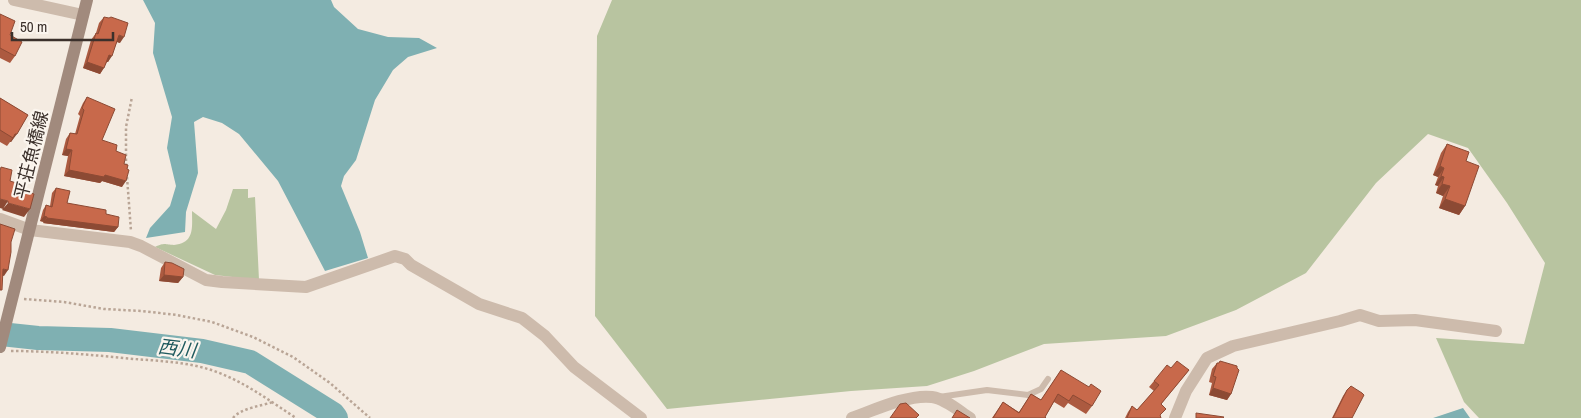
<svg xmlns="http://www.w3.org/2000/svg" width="1581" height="418" font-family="'Archivo Narrow','Noto Sans JP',sans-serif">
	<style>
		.green { fill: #b8c4a0 }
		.water { fill: #7fb0b2 }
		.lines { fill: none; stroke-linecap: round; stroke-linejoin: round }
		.river { stroke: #7fb0b2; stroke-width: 24 }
		.path { stroke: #b9a596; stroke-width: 2.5; stroke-dasharray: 2.5 2.5; stroke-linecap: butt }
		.lane { stroke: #cdbbac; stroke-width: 6 }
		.street { stroke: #cdbbac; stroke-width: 12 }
		.secondary { stroke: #a18a7d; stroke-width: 12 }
		.wall { fill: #ac5a40 }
		.shaded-wall { fill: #8c4a34 }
		.building { fill: #c8694b; stroke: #8c4a34 }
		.labels { text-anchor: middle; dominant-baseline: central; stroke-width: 4.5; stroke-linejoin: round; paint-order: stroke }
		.street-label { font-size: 18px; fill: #3b302b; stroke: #fbf5ee }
		.water-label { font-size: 19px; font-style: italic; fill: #1f5a5e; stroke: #fbf5ee }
	</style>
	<rect width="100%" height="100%" fill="#f4ebe1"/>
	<path class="green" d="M 612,0 L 1581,0 L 1581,418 L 1479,418 L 1464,402 L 1436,338 L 1524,344 L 1545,263 L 1507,203 L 1468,148 L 1428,134 L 1376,183 L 1306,273 L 1236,310 L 1166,336 L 1044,344 L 974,371 L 927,386 L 851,391 L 667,409 L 595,316 L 597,36 Z
		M 233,189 L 248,189 L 248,198 L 255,197 L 259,280 L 215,275 L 155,247 C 166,242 165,245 174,245 C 195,243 192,227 192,211 L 216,229 L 226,210 Z"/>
	<path class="water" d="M 143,0 L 331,0 L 334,7 L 358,29 L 388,37 L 419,38 L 437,48 L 408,57 L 393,70 L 375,100 L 356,160 L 344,176 L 341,186 L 360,232 L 368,258 L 325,271 L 278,181 L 239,134 L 222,123 L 203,117 L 194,122 L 198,173 L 186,212 L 185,232 L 146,238 L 150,228 L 170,206 L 176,186 L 167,148 L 172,117 L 153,53 L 155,23 Z
		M 1463,408 L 1470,418 L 1433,418 Z"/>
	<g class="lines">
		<path class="river" d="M 0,334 L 38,338 L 110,340 L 202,351 L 250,362 L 333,414 L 336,418"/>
		<path class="path" d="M 126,166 L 126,127 L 132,97
			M 127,177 L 131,231
			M 24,299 L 64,302 L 104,309 L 142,311 L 177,315 L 212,322 L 253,337 L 293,357 L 330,383 L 370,418
			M 11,351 C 52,351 93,355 134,359 C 161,361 190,362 217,372 C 246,383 270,401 296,418
			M 233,418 C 241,408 261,406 273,402"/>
		<path class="lane" d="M 939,397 L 987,390 L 1028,395 L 1041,389 L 1048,379"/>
		<path class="street" d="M 14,0 L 83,15
			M 0,219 L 30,230 L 130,242 L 141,246 L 206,280 L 222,282 L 306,287 L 395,256 L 405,259 L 411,265 L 479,304 L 522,318 L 545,336 L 574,367 L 641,418
			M 852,418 C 874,410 909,394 932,397 C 946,399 959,411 970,418
			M 1175,418 L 1186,391 L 1207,358 L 1233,346 L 1340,321 L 1360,315 L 1379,321 L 1415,320 L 1496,331"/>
		<path class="secondary" d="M 0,347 L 87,0"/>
	</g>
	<path class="wall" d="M 0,14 L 10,35 L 15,56 L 10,63 L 0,58 Z
		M 104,17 L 120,43 L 117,42 L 108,62 L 107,62 L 100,74 L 83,68 L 91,40 L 96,33 L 99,23 Z
		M 87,97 L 102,140 L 116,151 L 124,164 L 122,187 L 102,181 L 100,183 L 64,176 L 68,156 L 62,155 L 66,139 L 70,133 L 75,134 L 80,116 L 78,114 L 83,103 Z
		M 0,98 L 28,115 L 11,142 L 10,142 L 7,146 L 0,142 Z
		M 1447,144 L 1466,161 L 1465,206 L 1459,215 L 1439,208 L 1443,196 L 1436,193 L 1438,186 L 1435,185 L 1438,177 L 1433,175 L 1441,153 Z
		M 56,188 L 67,203 L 106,214 L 118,227 L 114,232 L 43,223 L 44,222 L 40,221 L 43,210 L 46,205 L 50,206 L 52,193 Z
		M 165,262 L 183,277 L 178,283 L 159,281 L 161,268 Z
		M 1220,361 L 1231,394 L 1227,400 L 1209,395 L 1212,383 L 1209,382 L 1212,369 L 1217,363 L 1219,363 Z
		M 1171,368 L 1189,370 L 1161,404 L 1160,418 L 1125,418 L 1128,412 L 1132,406 L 1137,410 L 1154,391 L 1149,387 L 1154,381 Z
		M 1061,370 L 1092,406 L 1086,414 L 1068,403 L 1064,408 L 1054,402 L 1045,417 L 1046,418 L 992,418 L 1003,402 L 1019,412 L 1031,394 L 1041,400 Z
		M 1347,390 L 1352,418 L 1332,418 L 1343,396 Z"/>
	<path class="shaded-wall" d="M 119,35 L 124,37 L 120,43 L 114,41 Z
		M 109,55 L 112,56 L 108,62 L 105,61 Z
		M 87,62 L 104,68 L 100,74 L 83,68 Z
		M 15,134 L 17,134 L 11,142 L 10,142 Z
		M 66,149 L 72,150 L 68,156 L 62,155 Z
		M 1440,166 L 1444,168 L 1438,177 L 1433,175 Z
		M 69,170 L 105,175 L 126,181 L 122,187 L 102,181 L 100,183 L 64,176 Z
		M 1441,176 L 1444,177 L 1438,186 L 1435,185 Z
		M 1442,184 L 1450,186 L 1443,196 L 1436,193 Z
		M 0,199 L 8,201 L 3,209 L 0,208 Z
		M 1445,199 L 1465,206 L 1459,215 L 1439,208 Z
		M 8,203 L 30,209 L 24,217 L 2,210 Z
		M 44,216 L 47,217 L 44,222 L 40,221 Z
		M 47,218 L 118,227 L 114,232 L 43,223 Z
		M 3,269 L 8,270 L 4,276 L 0,275 Z
		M 164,275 L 183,277 L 178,283 L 159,281 Z
		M 1213,388 L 1231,394 L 1227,400 L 1209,395 Z"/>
	<path class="building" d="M 0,14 L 15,21 L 10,35 L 22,42 L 15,56 L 0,48 Z
		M 104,17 L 109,18 L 111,17 L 128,23 L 124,37 L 119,35 L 112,56 L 109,55 L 104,68 L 87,62 L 96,33 L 98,34 Z
		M 87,97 L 115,109 L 102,140 L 117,145 L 116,151 L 126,155 L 124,164 L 128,165 L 127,169 L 129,170 L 126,181 L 105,175 L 104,177 L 69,170 L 72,150 L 66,149 L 70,133 L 77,134 L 84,110 L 82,108 Z
		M 0,98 L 28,115 L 17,134 L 15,134 L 13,138 L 0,130 Z
		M 1447,144 L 1469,152 L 1466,161 L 1479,166 L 1465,206 L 1445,199 L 1450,186 L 1442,184 L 1444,177 L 1441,176 L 1444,168 L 1440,166 Z
		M 1,167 L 12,170 L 10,181 L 26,186 L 25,189 L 30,190 L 30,193 L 34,194 L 30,209 L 8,203 L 8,201 L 0,199 L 0,171 Z
		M 56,188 L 70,191 L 67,203 L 106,210 L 106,214 L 119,217 L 118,227 L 47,218 L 47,217 L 44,216 L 46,205 L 52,207 Z
		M 0,224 L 15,229 L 11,242 L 11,252 L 8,270 L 3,269 L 2,290 L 0,290 Z
		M 165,262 L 172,263 L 184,269 L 183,277 L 164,275 Z
		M 1177,361 L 1189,370 L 1161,404 L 1166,409 L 1160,415 L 1161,418 L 1127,418 L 1132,406 L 1137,410 L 1159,385 L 1154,381 L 1167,365 L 1171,368 Z
		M 1220,361 L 1237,366 L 1237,368 L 1239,370 L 1231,394 L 1213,388 L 1216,377 L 1213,376 L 1217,363 L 1219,363 Z
		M 1061,370 L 1089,387 L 1091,384 L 1101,391 L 1092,406 L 1073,395 L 1069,401 L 1058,394 L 1045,417 L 1046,418 L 993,418 L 1003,402 L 1019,413 L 1031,394 L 1041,400 Z
		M 1351,386 L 1362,393 L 1364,395 L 1352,418 L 1333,418 L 1347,390 Z
		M 906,403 L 919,415 L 916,418 L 890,418 L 900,404 Z
		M 957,410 L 970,418 L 952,418 Z
		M 1196,413 L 1224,417 L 1223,418 L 1196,418 Z"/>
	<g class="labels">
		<g class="street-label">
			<text transform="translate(31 155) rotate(-76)">平荘魚橋線</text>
		</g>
		<g class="water-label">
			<text transform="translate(177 348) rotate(7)">西川</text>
		</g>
	</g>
	<path d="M12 32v8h101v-8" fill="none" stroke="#3b302b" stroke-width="2.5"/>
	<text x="20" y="32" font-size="15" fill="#3b302b" stroke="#fbf5ee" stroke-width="4" paint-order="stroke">50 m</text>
</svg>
